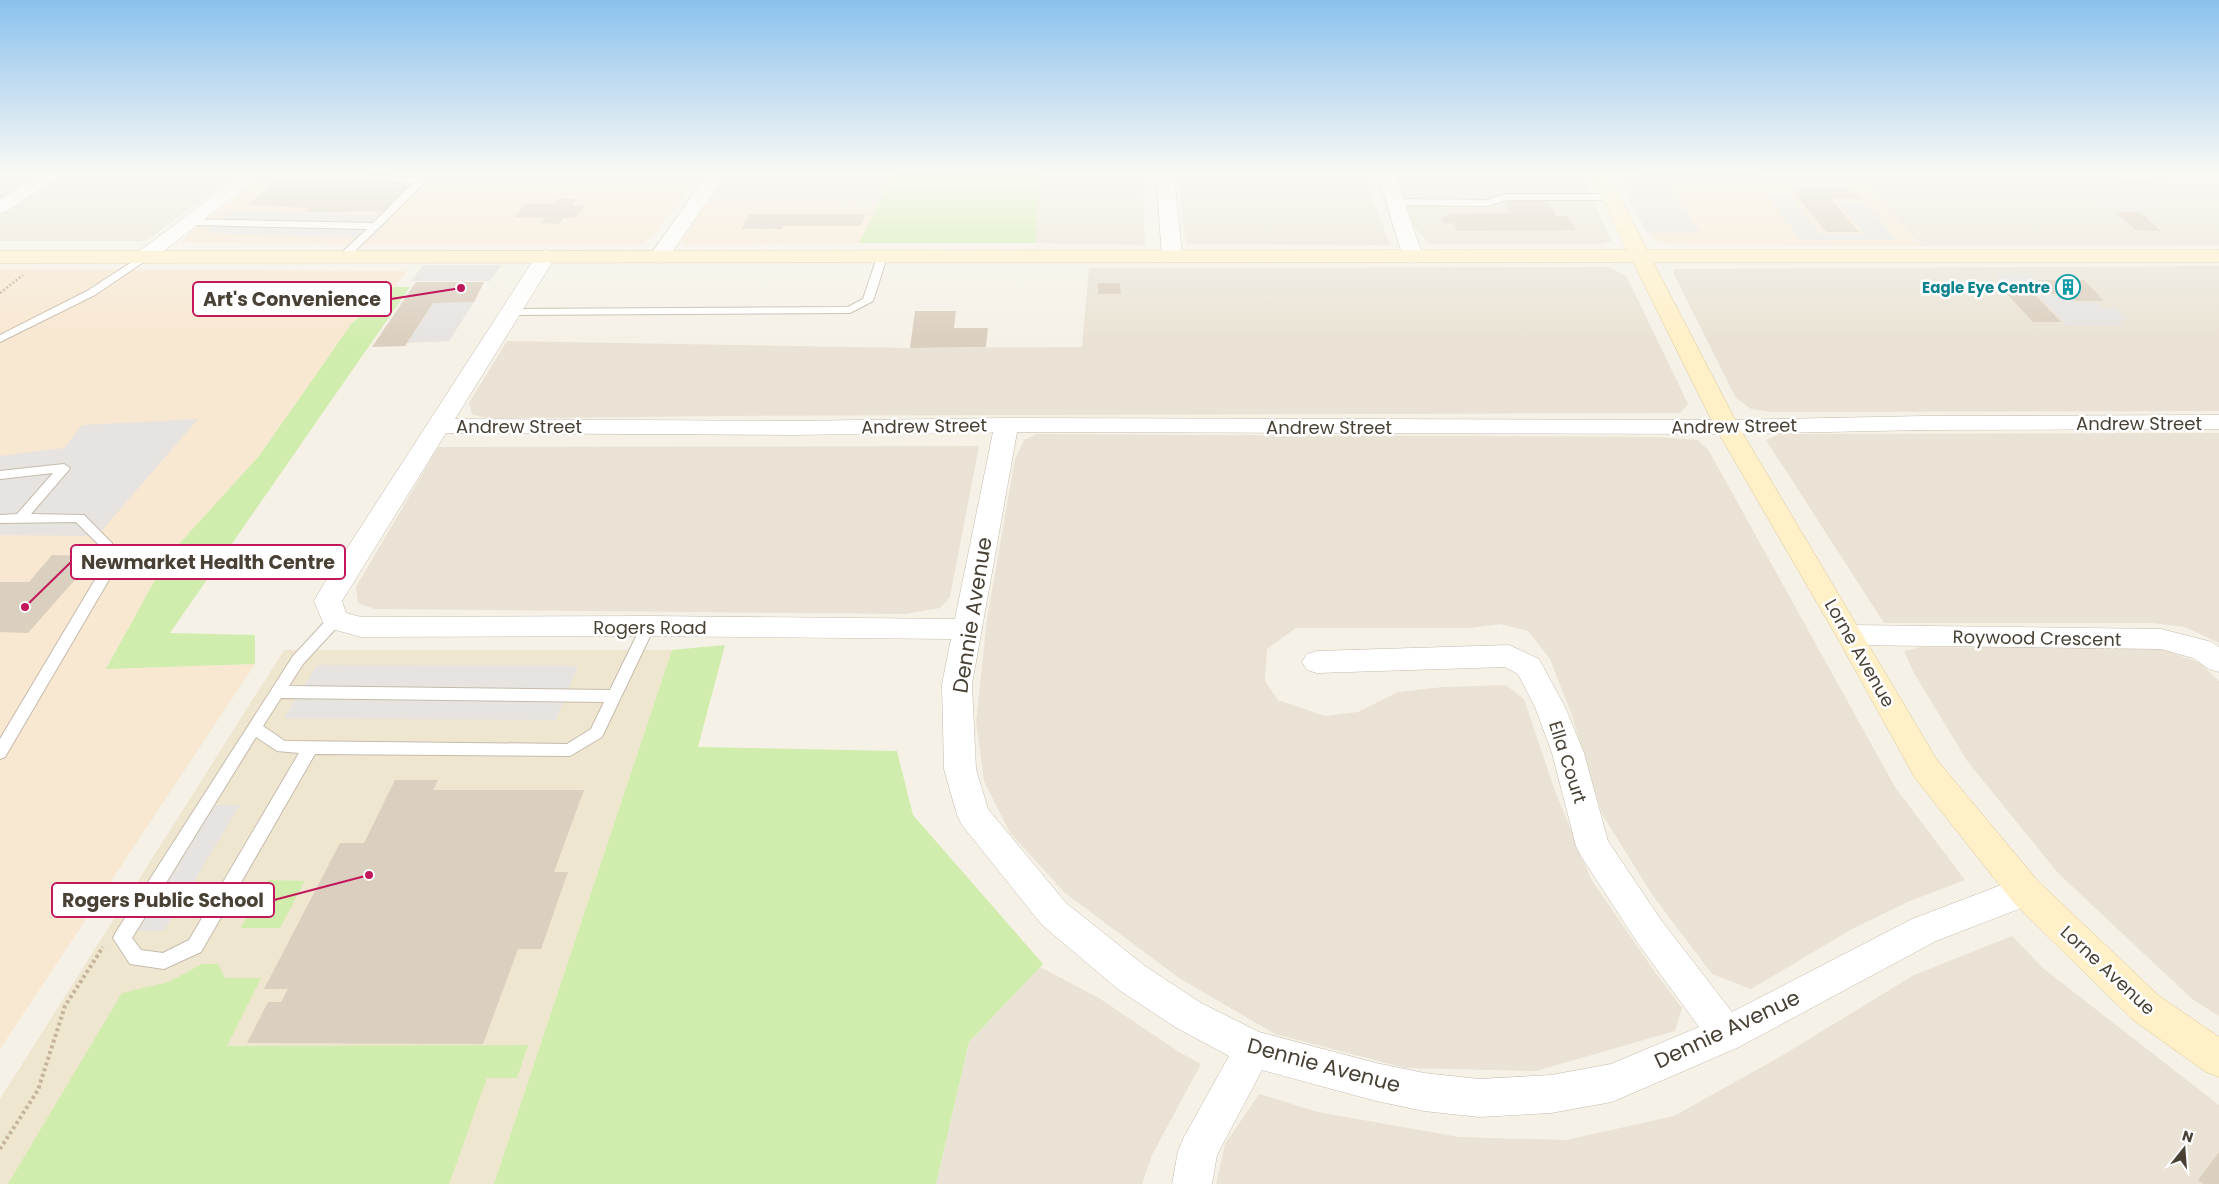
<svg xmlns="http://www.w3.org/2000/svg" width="2219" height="1184" font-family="Poppins,sans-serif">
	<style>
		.residential { fill: #eae3d5 }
		.commercial { fill: #f8e7d1 }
		.education { fill: #efe6d0 }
		.green { fill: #d1edad }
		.parking { fill: #e6e3e0 }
		.building { fill: #dbcfbf }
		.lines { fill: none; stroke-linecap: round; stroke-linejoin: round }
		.lane-casing { stroke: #c5bbac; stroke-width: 2 }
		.street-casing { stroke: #c5bbac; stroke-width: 1 }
		.secondary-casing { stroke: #dcc795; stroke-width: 1 }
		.path-far1 { stroke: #c5b499; stroke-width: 2.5; stroke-dasharray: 2 2; stroke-linecap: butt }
		.path { stroke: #c5b499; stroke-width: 4; stroke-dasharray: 3 3; stroke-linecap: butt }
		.lane { fill: #fff; fill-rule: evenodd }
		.street { fill: #fff; fill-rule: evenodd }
		.secondary { fill: #fff0c8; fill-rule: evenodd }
		.labels { text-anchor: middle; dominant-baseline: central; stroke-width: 5; stroke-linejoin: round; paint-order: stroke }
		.far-culture-label { font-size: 15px; font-weight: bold; fill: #0d838f; stroke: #fff; text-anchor: end }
		.street-label { font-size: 18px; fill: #494135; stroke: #fff }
		.near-street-label { font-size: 21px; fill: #494135; stroke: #fff }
		.leader { fill: none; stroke: #c2185b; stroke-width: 2 }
		.callout-dot { fill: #c2185b; stroke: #fff; stroke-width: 2 }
		.callout { fill: #fff; stroke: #c2185b; stroke-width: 2 }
		.callout-label { font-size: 19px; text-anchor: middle; font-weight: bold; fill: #494135 }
	</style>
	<rect width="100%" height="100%" fill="#f5f1e7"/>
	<path class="residential" d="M 0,173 L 43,173 L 0,200 Z
		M 62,173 L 238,173 L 146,241 L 0,241 L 0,212 Z
		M 438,173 L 704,173 L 697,181 Z
		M 730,173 L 894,173 L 877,206 L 707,203 Z
		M 1041,173 L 1142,173 L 1145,245 L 1035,243 Z
		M 1179,173 L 1363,173 L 1390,245 L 1188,244 L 1185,240 Z
		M 1395,173 L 1580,173 L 1612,241 L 1601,244 L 1430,244 L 1412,225 Z
		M 2126,181 L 2219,184 L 2219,245 L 1921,246 L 1867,185 Z
		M 2219,266 L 2219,411 L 1772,412 L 1751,409 L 1736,398 L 1674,275 L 1673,269 Z
		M 1609,267 L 1627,277 L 1688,404 L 1680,413 L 713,416 L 489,419 L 472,414 L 469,403 L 507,341 L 910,348 L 1082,347 L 1089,268 Z
		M 2219,433 L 2219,643 L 2185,627 L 2152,623 L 1884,623 L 1766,440 L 1780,434 Z
		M 1037,434 L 1657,437 L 1698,440 L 1709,451 L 1895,787 L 1965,880 L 1910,901 L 1854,928 L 1751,989 L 1712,974 L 1653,896 L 1602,814 L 1571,713 L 1550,659 L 1528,631 L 1500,624 L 1470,628 L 1296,628 L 1267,649 L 1265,681 L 1278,700 L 1325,716 L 1358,712 L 1398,692 L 1443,687 L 1506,685 L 1524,699 L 1555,791 L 1591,879 L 1655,972 L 1682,1008 L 1675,1031 L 1536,1071 L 1405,1068 L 1275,1034 L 1179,978 L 1065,893 L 1010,833 L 984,781 L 976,722 L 987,619 L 1015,459 L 1024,440 Z
		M 979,446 L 950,597 L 940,608 L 906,614 L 375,609 L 358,603 L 356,587 L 438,447 Z
		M 1921,647 L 2162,649 L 2200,663 L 2219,681 L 2219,1016 L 2192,999 L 2058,873 L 1968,762 L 1915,675 L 1904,651 Z
		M 2012,936 L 2044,969 L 2219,1105 L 2219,1184 L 1216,1184 L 1225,1144 L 1259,1094 L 1318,1112 L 1459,1137 L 1566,1140 L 1674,1116 L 1783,1055 L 1914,975 Z
		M 1040,967 L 1099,998 L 1179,1052 L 1201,1064 L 1152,1155 L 1142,1184 L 936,1184 L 969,1042 Z"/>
	<path class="commercial" d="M 267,173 L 438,173 L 697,181 L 651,238 L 639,245 L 382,245 L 181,242 L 189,233 Z
		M 1867,185 L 1921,246 L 1666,244 L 1656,240 L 1627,188 Z
		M 707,203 L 877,206 L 859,243 L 687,245 L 682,239 Z
		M 0,269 L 407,271 L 394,287 L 352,323 L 259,456 L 168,556 L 106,669 L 255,664 L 0,1049 Z"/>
	<path class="education" d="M 1618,173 L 2116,173 L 2126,181 L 1627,188 Z
		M 284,650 L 672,650 L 494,1184 L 0,1184 L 0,1099 Z"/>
	<path class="green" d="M 1041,173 L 1035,243 L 859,243 L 893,174 Z
		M 394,287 L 410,287 L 170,633 L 255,635 L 255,664 L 106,669 L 168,556 L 259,456 L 352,323 Z
		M 725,645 L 698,747 L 897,751 L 913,815 L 1043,964 L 969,1042 L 936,1184 L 494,1184 L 672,650 Z
		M 268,880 L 305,881 L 280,928 L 241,928 Z
		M 202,964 L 218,964 L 225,978 L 261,978 L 227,1046 L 528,1045 L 517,1078 L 487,1078 L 449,1184 L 8,1184 L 122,993 L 169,982 Z"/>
	<path class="parking" d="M 2078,186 L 2137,188 L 2163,211 L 2103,209 Z
		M 1626,190 L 1672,190 L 1700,233 L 1648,233 L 1628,200 L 1632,200 Z
		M 1766,194 L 1789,194 L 1820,234 L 1864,234 L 1837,202 L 1864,202 L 1897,240 L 1801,240 Z
		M 231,211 L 394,215 L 373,238 L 206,233 Z
		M 423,265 L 501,265 L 490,281 L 411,281 Z
		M 1994,273 L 2029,273 L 2052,296 L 2064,296 L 2070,302 L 2097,303 L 2104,309 L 2116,309 L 2127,320 L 2118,320 L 2124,326 L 2067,326 L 2033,290 L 2011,290 Z
		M 474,302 L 449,341 L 407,343 L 433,303 Z
		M 198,419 L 97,536 L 0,535 L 0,456 L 64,448 L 82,425 Z
		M 317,665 L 578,666 L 556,720 L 284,718 Z
		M 215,805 L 240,805 L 164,931 L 138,931 Z"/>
	<path class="building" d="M 1636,173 L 1758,173 L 1763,178 L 1704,178 L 1707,182 L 1642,182 Z
		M 278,179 L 413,185 L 388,211 L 305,212 L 309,208 L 248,205 Z
		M 1791,189 L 1852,189 L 1861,199 L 1831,199 L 1859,232 L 1826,232 Z
		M 557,199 L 576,199 L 572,205 L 584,206 L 576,218 L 563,218 L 559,224 L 541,223 L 545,218 L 515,217 L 525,204 L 553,204 Z
		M 1503,199 L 1547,199 L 1556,216 L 1568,216 L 1576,230 L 1457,231 L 1453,223 L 1444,223 L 1441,217 L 1449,216 L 1447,214 L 1510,213 Z
		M 2115,212 L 2140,212 L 2161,231 L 2136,230 Z
		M 749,214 L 865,214 L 861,226 L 783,226 L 782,229 L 742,229 Z
		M 2038,280 L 2084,280 L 2104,301 L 2076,301 L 2070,295 L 2051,294 Z
		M 416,282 L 484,282 L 474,302 L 433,303 L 405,346 L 372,347 Z
		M 1098,283 L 1120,283 L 1121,294 L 1098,294 Z
		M 2006,293 L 2033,293 L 2061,322 L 2033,322 Z
		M 915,311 L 956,311 L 954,328 L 988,328 L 986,347 L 910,348 Z
		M 52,555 L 96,556 L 28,633 L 0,632 L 0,582 L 29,582 Z
		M 395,780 L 438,780 L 433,790 L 584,790 L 554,872 L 568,872 L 541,949 L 518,949 L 483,1044 L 247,1043 L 268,1002 L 281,1002 L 288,989 L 264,989 L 340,843 L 364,843 Z
		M 2219,1152 L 2219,1184 L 2204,1184 L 2198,1180 Z"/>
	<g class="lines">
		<defs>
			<path id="lane" d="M 265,173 L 318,173 L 421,178 L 426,181 L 348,258 L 344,259 L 339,256 L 340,254 L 367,229 L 189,225 L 184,222 L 189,219 L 373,223 L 413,183 L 269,176 Z
				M 1506,194 L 1610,194 L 1615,197 L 1610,200 L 1507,200 L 1488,206 L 1396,205 L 1391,202 L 1396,199 L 1487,200 Z
				M 144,254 L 148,255 L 148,259 L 95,295 L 0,342 L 0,335 L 87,291 Z
				M 882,254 L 887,257 L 873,301 L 850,313 L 511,315 L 506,312 L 511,309 L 848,307 L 863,299 L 877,257 Z
				M 64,464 L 70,468 L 68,471 L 31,514 L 84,515 L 112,543 L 110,578 L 5,757 L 0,759 L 0,739 L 96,578 L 98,544 L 76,522 L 0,523 L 0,515 L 17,514 L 53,473 L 0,479 L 0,471 Z
				M 335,615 L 340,616 L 342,620 L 340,624 L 303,664 L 289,686 L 610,690 L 643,622 L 653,622 L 655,626 L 602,737 L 570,756 L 315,754 L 201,952 L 164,969 L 130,964 L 113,938 L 116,932 L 293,656 L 330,616 ZM 281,698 L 604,702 L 591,729 L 567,744 L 285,741 L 263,726 ZM 256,737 L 277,751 L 299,753 L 189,940 L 163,953 L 141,950 L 132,938 Z"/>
			<path id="street" d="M 41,173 L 62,173 L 59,177 L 7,211 L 0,213 L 0,199 Z
				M 243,173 L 263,173 L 151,261 L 144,263 L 137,261 L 134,257 L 137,253 Z
				M 708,173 L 726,173 L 666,261 L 659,263 L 652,261 L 649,257 Z
				M 1156,173 L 1174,173 L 1182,256 L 1179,260 L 1172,262 L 1165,260 L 1162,256 Z
				M 1377,173 L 1395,173 L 1423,257 L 1420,261 L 1413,263 L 1406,261 L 1403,257 Z
				M 546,250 L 553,252 L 556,256 L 455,419 L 792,421 L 1006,418 L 1727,420 L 1924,416 L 2219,415 L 2219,429 L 1924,430 L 1727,434 L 1017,432 L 972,684 L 976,769 L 988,809 L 1066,903 L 1145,966 L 1201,1003 L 1259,1032 L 1376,1063 L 1424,1073 L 1479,1079 L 1551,1075 L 1611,1064 L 1699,1027 L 1637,942 L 1581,856 L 1576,846 L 1552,753 L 1535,707 L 1518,674 L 1505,667 L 1317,673 L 1307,670 L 1302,662 L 1307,654 L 1317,651 L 1509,645 L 1539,659 L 1565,707 L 1584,753 L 1608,841 L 1661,920 L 1732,1012 L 1912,919 L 2025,876 L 2037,880 L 2042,891 L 2037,902 L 1936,941 L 1739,1047 L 1612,1102 L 1551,1113 L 1479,1117 L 1424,1111 L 1376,1101 L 1262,1070 L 1217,1155 L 1212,1184 L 1172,1184 L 1178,1151 L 1184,1137 L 1229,1056 L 1175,1027 L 1119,990 L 1042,925 L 962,825 L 957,815 L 944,769 L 942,684 L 951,639 L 648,636 L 361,637 L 325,627 L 314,601 L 322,587 L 536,256 L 539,252 ZM 993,432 L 955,619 L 648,616 L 361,617 L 346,613 L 342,601 L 446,433 L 792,435 Z
				M 1850,625 L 2161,629 L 2212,642 L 2219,647 L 2219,672 L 2209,669 L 2193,658 L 2161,649 L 1850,645 L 1840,642 L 1836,635 L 1840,628 Z"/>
			<path id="secondary" d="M 1589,173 L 1607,173 L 1647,250 L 2219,250 L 2219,262 L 1653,262 L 1739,427 L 1937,760 L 2037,880 L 2159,996 L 2219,1037 L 2219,1077 L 2206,1072 L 2133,1020 L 2013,902 L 1915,778 L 1838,639 L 1715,427 L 1633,262 L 0,263 L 0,251 L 1627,250 Z"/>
		</defs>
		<use href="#lane" class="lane-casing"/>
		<use href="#street" class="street-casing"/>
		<use href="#secondary" class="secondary-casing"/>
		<path class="path-far1" d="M 0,293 L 23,275"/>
		<path class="path" d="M 0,1149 L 38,1090 L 65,1006 L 103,947"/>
		<use href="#lane" class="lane"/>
		<use href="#street" class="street"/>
		<use href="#secondary" class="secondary"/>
	</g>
	<linearGradient id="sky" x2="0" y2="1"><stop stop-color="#8bc1ee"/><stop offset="0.51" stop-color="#faf9f4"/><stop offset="1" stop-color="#faf9f4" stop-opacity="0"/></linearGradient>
	<rect width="2219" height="339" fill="url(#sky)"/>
	<defs>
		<symbol id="building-ring" viewBox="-11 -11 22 22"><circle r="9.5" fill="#fff" stroke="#0f9aa8" stroke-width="1.5"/><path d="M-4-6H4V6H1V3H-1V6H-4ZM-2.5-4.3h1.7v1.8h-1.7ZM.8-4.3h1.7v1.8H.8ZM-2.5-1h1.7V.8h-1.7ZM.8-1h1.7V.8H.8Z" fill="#0f9aa8"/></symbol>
	</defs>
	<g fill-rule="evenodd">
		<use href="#building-ring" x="2054" y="273" width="28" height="28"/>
	</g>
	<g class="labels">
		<g class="far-culture-label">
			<text x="2050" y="287">Eagle Eye Centre</text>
		</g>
		<g class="street-label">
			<text x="2139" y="423">Andrew Street</text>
			<text x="519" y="426">Andrew Street</text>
			<text transform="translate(924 426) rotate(-1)">Andrew Street</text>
			<text transform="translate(1734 426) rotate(-1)">Andrew Street</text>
			<text x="1329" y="427">Andrew Street</text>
			<text x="650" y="627">Rogers Road</text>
			<text transform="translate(2037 638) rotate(1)">Roywood Crescent</text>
			<text transform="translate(1860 653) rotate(60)">Lorne Avenue</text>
			<text transform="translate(1568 762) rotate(72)">Ella Court</text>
			<text transform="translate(2108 970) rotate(43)">Lorne Avenue</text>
		</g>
		<g class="near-street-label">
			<text transform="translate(972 615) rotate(-81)">Dennie Avenue</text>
			<text transform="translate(1727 1029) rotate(-25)">Dennie Avenue</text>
			<text transform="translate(1324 1065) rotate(15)">Dennie Avenue</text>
		</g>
	</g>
	<path class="leader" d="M461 288L391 299M25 607L71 562M369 875L274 900"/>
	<g class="callout-dot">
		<circle cx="461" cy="288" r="5"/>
		<circle cx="25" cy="607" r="5"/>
		<circle cx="369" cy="875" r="5"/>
	</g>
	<g class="callout">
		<rect x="193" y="282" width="198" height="34" rx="5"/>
		<rect x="71" y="545" width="274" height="34" rx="5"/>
		<rect x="52" y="883" width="222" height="34" rx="5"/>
	</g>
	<g class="callout-label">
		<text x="292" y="306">Art's Convenience</text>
		<text x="208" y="569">Newmarket Health Centre</text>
		<text x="163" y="907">Rogers Public School</text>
	</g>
	<g transform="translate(2184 1149) rotate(17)" stroke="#ffffff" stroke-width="4" paint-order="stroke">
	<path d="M0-4L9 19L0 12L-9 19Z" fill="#494135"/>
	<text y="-8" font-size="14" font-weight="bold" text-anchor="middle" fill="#494135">N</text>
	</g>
</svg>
